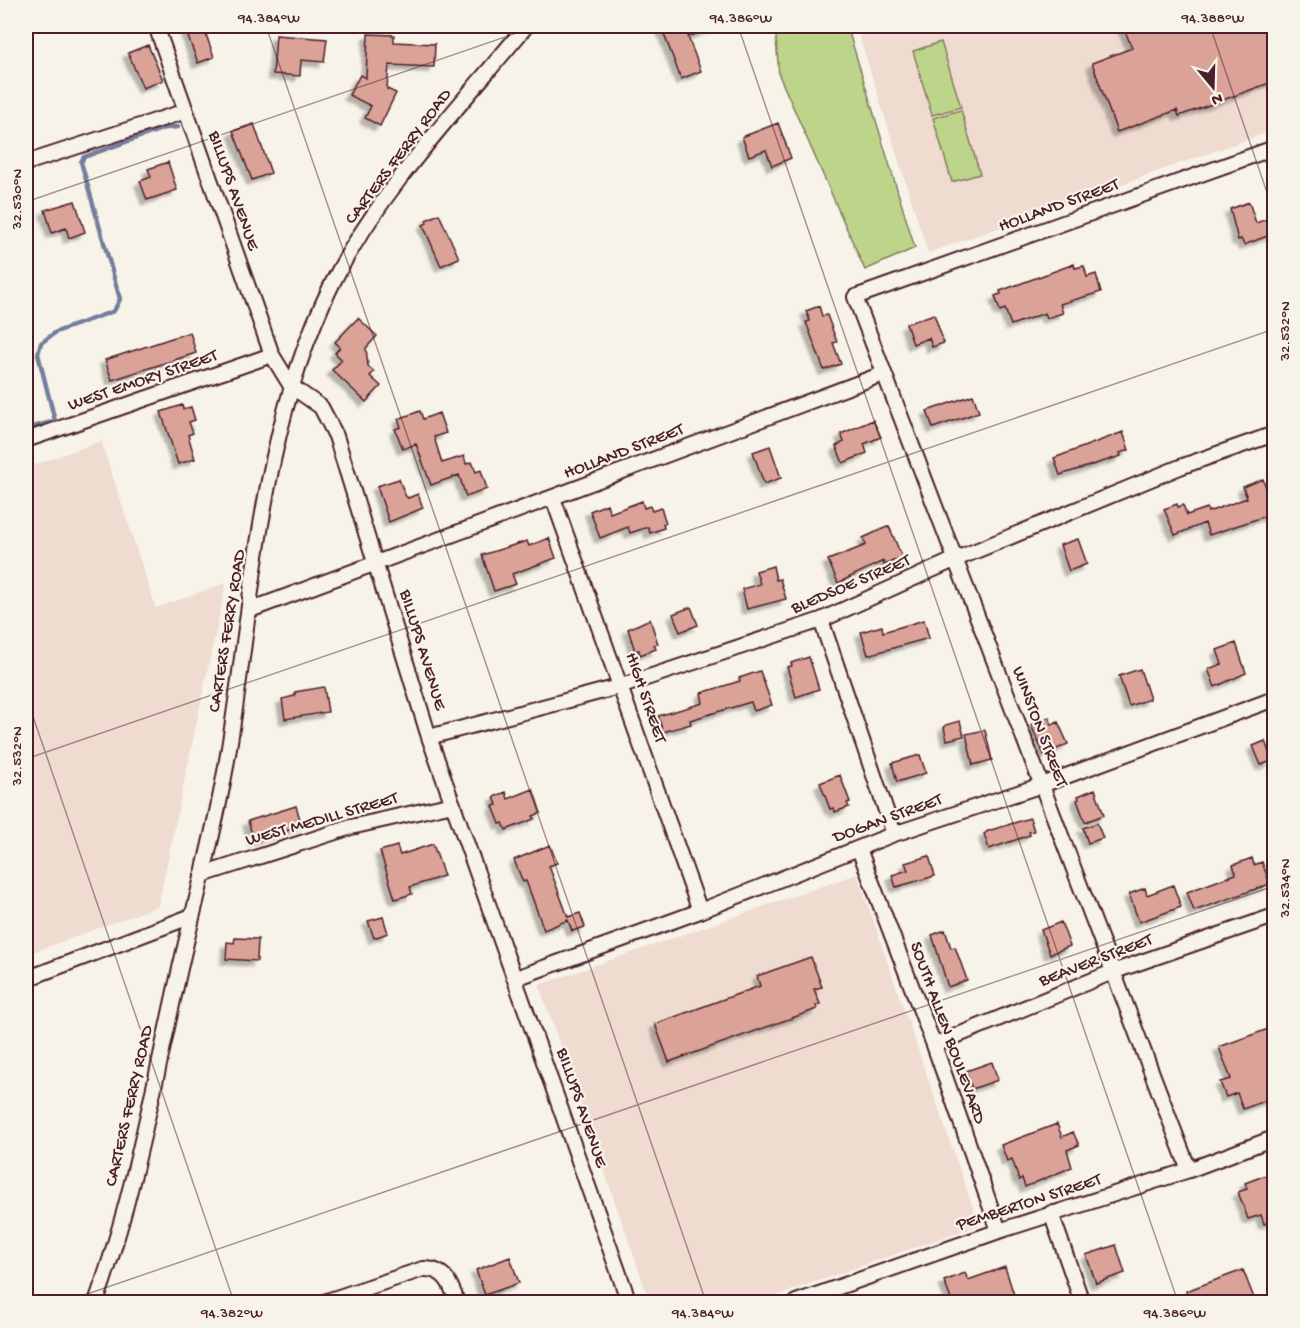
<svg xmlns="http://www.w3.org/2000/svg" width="1300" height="1328" font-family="'Gochi Hand',sans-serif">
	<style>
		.built { fill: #efdbd0 }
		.green { fill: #bdd58b; stroke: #847a5b; stroke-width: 1.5 }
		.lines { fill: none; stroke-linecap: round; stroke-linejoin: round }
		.stream { stroke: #737e9d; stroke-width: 4.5 }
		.building { fill: #dba297; stroke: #4a1f2b; stroke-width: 1.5; filter: url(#shadow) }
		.street-casing { stroke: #4a1f2b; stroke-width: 18 }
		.street { stroke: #f7f3e8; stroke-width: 14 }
		.ticks { fill: none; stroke: #4a1f2b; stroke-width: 1.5; stroke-opacity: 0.45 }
		.labels { text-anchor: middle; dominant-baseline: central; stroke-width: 4.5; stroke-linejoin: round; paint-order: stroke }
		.street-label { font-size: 18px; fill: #4a1f2b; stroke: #f7f3e8 }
		.neatline { fill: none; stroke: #4a1f2b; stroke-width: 2 }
		.ticks-label { font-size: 15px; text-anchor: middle; fill: #4a1f2b }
	</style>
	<defs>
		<filter id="shadow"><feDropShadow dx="-5" dy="5" stdDeviation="1.5" flood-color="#0004"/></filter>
	</defs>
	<rect width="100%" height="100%" fill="#f7f3e8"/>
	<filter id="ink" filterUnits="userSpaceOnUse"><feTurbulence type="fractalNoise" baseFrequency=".0167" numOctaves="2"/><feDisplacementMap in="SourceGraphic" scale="12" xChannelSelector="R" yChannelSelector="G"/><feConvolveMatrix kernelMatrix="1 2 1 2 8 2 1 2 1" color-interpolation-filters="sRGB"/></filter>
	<g filter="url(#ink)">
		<path class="built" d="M 856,26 L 1274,26 L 1274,130 L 928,253 Z
			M 101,441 L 156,608 L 226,583 L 158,906 L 26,955 L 26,468 Z
			M 857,874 L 979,1225 L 758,1302 L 650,1302 L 539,985 Z"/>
		<path class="green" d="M 775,26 L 847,26 L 915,248 L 865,270 L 779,75 Z
			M 941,42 L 961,107 L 932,115 L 913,51 Z
			M 961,110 L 980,174 L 952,182 L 933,118 Z"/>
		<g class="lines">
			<path class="stream" d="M 26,429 L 55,421 L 38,354 L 41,343 L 56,332 L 114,311 L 120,299 L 81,162 L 84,157 L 165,128 L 178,127
				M 26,486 L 29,474 L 30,452"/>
		</g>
		<path class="building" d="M 184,26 L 203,26 L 214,57 L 198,63 Z
			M 661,26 L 716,26 L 688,37 L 701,71 L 681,79 Z
			M 1123,26 L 1272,26 L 1275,31 L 1275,81 L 1179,116 L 1177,110 L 1117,132 L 1092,63 L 1132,48 Z
			M 368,34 L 394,35 L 394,42 L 435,44 L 434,67 L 389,65 L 387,89 L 396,93 L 380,126 L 365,118 L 371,106 L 349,95 L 360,75 L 366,78 Z
			M 276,35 L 327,39 L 324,62 L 301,60 L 300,76 L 273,74 Z
			M 148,45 L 163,80 L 143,88 L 128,53 Z
			M 778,123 L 791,158 L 772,166 L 766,150 L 749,156 L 742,137 Z
			M 254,124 L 271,173 L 252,180 L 233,131 Z
			M 168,162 L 177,190 L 147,200 L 140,181 L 151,177 L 148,169 Z
			M 75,201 L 85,232 L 69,238 L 66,228 L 52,233 L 45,210 Z
			M 1249,202 L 1256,223 L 1275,216 L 1275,233 L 1244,245 L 1241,239 L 1238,240 L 1230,209 Z
			M 439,214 L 459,258 L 441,266 L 423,225 L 427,223 L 426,220 Z
			M 1074,264 L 1075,268 L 1084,266 L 1087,277 L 1096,274 L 1101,292 L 1060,304 L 1063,313 L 1047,318 L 1045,313 L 1011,325 L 1005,309 L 1000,311 L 995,296 L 1001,294 L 1000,291 Z
			M 819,306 L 822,316 L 827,315 L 837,342 L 833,343 L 841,364 L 824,370 L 806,322 L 810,321 L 806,311 Z
			M 934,314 L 944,343 L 932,347 L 929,338 L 913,344 L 906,324 Z
			M 358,318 L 377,336 L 366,348 L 368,366 L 374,372 L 370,376 L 381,386 L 366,402 L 332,370 L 342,360 L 335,353 L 340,347 L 335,342 Z
			M 190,332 L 196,353 L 112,380 L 105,360 Z
			M 973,395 L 979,412 L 933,428 L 927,411 Z
			M 182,405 L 183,409 L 191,407 L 195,420 L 189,422 L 193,433 L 188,435 L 195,459 L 178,464 L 161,412 Z
			M 420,411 L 423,419 L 439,413 L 446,433 L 434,437 L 442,463 L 464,456 L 466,464 L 472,462 L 476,472 L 481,470 L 487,489 L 466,497 L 459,475 L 431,485 L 416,444 L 403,449 L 395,429 L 401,427 L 398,419 Z
			M 873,420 L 881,437 L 864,444 L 867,453 L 843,463 L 836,446 L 844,442 L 841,434 Z
			M 1123,432 L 1129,450 L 1120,453 L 1121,456 L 1060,475 L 1054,458 Z
			M 770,446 L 781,478 L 764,484 L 753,452 Z
			M 399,479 L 405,495 L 408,498 L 418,494 L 423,508 L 389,522 L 377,486 Z
			M 1263,479 L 1275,513 L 1209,535 L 1205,523 L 1175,535 L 1164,509 L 1177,504 L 1178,507 L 1183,505 L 1187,515 L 1207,508 L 1208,512 L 1247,498 L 1243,487 Z
			M 642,501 L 644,508 L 650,506 L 652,511 L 661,508 L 666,523 L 663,524 L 664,528 L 650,533 L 648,527 L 630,533 L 628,527 L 600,538 L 590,511 L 607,504 L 610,513 Z
			M 889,526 L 902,557 L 884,565 L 883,561 L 838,583 L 828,560 L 866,545 L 863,538 Z
			M 549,538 L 556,558 L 512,574 L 516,584 L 494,591 L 482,555 L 527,541 L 529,546 Z
			M 1078,539 L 1087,564 L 1069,571 L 1060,545 Z
			M 773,566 L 776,580 L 780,579 L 786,599 L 747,609 L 742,589 L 760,584 L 756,571 Z
			M 691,607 L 698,625 L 680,632 L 673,614 Z
			M 650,619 L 658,644 L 654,645 L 656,649 L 640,655 L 639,650 L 635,651 L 628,629 Z
			M 924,620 L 929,638 L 868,655 L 861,632 L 882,626 L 883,632 Z
			M 1236,643 L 1246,673 L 1215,687 L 1208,669 L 1222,664 L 1217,650 Z
			M 809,657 L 819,689 L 796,697 L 787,667 L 792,666 L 791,663 Z
			M 1140,669 L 1150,699 L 1129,706 L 1119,676 Z
			M 760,671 L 772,705 L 754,711 L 751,702 L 690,720 L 691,724 L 663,732 L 658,716 L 703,703 L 701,693 L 740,681 L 739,678 Z
			M 324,687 L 328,712 L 285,719 L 282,699 L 295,696 L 295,692 Z
			M 1049,717 L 1052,725 L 1058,722 L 1068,744 L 1044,755 L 1031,725 Z
			M 960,721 L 964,736 L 947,740 L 944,728 L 946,725 Z
			M 985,730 L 992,760 L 973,765 L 966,734 Z
			M 1265,741 L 1272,761 L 1261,765 L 1253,746 Z
			M 920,755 L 926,773 L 897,782 L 892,763 Z
			M 840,775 L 850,802 L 847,803 L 849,807 L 835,812 L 834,808 L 830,809 L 820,783 Z
			M 533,789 L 541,813 L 533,816 L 534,819 L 506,830 L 503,823 L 500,824 L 493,806 L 497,805 L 494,797 L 506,792 L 508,799 Z
			M 1095,789 L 1104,815 L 1085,822 L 1077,800 L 1079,799 L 1078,796 Z
			M 296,806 L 302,826 L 254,841 L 248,821 Z
			M 1030,818 L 1034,831 L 1029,832 L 1030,835 L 989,849 L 984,834 L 988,831 Z
			M 1097,823 L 1103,838 L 1088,843 L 1083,828 Z
			M 433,844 L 444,876 L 410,887 L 412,894 L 395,899 L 380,851 L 397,846 L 400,855 Z
			M 550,845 L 557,863 L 549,866 L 568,917 L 580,913 L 585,927 L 572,931 L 568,920 L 544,930 L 526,881 L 523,882 L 514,860 Z
			M 929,856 L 935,876 L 896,887 L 892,875 L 908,870 L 905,863 Z
			M 1252,858 L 1254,865 L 1262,862 L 1270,884 L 1194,911 L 1187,892 L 1236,874 L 1233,865 Z
			M 1173,885 L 1181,907 L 1139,922 L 1129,894 L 1145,888 L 1147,895 Z
			M 383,917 L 388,933 L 374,938 L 368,921 Z
			M 1061,922 L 1070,946 L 1050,954 L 1041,930 Z
			M 945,930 L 951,948 L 955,947 L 967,980 L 948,987 L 932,935 Z
			M 235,938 L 258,939 L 257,961 L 226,959 L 227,942 L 234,943 Z
			M 811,957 L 822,987 L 814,989 L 820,1004 L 816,1005 L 817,1009 L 669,1062 L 655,1024 L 760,986 L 757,976 Z
			M 1271,1028 L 1275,1038 L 1275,1097 L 1243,1109 L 1237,1093 L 1226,1097 L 1220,1082 L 1231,1079 L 1219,1047 Z
			M 992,1062 L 998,1080 L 972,1089 L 966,1071 Z
			M 1057,1124 L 1062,1137 L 1073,1132 L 1079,1145 L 1067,1150 L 1072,1167 L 1025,1187 L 1022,1178 L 1019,1180 L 1012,1159 L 1007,1161 L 1001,1145 Z
			M 1266,1175 L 1275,1199 L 1275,1220 L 1264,1224 L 1261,1215 L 1248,1219 L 1238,1192 L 1247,1189 L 1245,1183 Z
			M 1116,1245 L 1125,1273 L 1096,1283 L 1086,1255 Z
			M 510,1257 L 519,1283 L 485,1295 L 476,1270 Z
			M 1005,1267 L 1015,1298 L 1009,1300 L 1009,1302 L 952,1302 L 944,1281 L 965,1273 L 968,1280 Z
			M 1243,1270 L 1254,1298 L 1243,1302 L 1190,1302 L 1186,1291 Z"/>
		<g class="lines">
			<defs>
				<path id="street" d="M 156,26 L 272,355 L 291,386 L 321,407 L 336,436 L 429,737 L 629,1302
					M 26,163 L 186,111
					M 26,440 L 272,355
					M 553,498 L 700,911
					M 250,610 L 883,374
					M 821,620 L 894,834
					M 429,737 L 622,686 L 821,620 L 956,559 L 1180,467 L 1274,434
					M 859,849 L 934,1045 L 999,1231
					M 202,875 L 351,827 L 453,804
					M 516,978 L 700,911 L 894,834 L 1042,785 L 1274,699
					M 26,979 L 192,916
					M 934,1045 L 1115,971 L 1274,916
					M 1189,1170 L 855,297 L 1274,148
					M 1051,1213 L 1082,1302
					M 96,1302 C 133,1199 153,1089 177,982 C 193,908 215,835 227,760 C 254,600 259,431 332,284 C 378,192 461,105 526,26
					M 324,1302 L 423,1269 C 445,1268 451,1284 457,1302
					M 796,1302 L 999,1231 L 1189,1170 L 1274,1138"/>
			</defs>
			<use href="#street" class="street-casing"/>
			<use href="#street" class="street"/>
		</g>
	</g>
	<path class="ticks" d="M 266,26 L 706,1302M 738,26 L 1178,1302M 1210,26 L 1274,213M 26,202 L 537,26M 26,696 L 234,1302M 26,759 L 1274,329M 64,1302 L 1274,886"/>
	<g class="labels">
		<g class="street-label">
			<text transform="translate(399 157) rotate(-53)">CARTERS FERRY ROAD</text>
			<text transform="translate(233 191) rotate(71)">BILLUPS AVENUE</text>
			<text transform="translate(1059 206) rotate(-20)">HOLLAND STREET</text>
			<text transform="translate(143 381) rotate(-19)">WEST EMORY STREET</text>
			<text transform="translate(624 452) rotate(-21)">HOLLAND STREET</text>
			<text transform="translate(851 585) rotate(-23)">BLEDSOE STREET</text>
			<text transform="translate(228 631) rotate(-81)">CARTERS FERRY ROAD</text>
			<text transform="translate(422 650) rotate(73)">BILLUPS AVENUE</text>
			<text transform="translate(645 698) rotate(71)">HIGH STREET</text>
			<text transform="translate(1039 727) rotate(69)">WINSTON STREET</text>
			<text transform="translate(888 819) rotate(-20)">DOGAN STREET</text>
			<text transform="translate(322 820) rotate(-16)">WEST MEDILL STREET</text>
			<text transform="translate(1096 961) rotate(-21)">BEAVER STREET</text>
			<text transform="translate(947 1033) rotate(70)">SOUTH ALLEN BOULEVARD</text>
			<text transform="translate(130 1106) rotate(-77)">CARTERS FERRY ROAD</text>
			<text transform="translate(581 1108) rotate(71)">BILLUPS AVENUE</text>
			<text transform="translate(1029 1203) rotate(-18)">PEMBERTON STREET</text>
		</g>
	</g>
	<rect width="1300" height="1328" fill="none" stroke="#f7f3e8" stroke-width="66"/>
	<g transform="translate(1213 87) rotate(161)" stroke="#f7f3e8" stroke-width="4.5" paint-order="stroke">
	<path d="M0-4.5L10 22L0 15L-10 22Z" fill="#4a1f2b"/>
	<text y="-9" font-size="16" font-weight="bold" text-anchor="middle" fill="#4a1f2b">N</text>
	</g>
	<rect x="33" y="33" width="1234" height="1262" class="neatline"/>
	<g class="ticks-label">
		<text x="269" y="22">94.384°W</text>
		<text x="741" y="22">94.386°W</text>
		<text x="1213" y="22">94.388°W</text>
		<text transform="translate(16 199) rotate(-90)" y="5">32.530°N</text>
		<text transform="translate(1284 331) rotate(-90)" y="5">32.532°N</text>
		<text transform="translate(16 756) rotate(-90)" y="5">32.532°N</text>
		<text transform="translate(1284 888) rotate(-90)" y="5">32.534°N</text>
		<text x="232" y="1317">94.382°W</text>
		<text x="703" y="1317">94.384°W</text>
		<text x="1175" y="1317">94.386°W</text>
	</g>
</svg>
